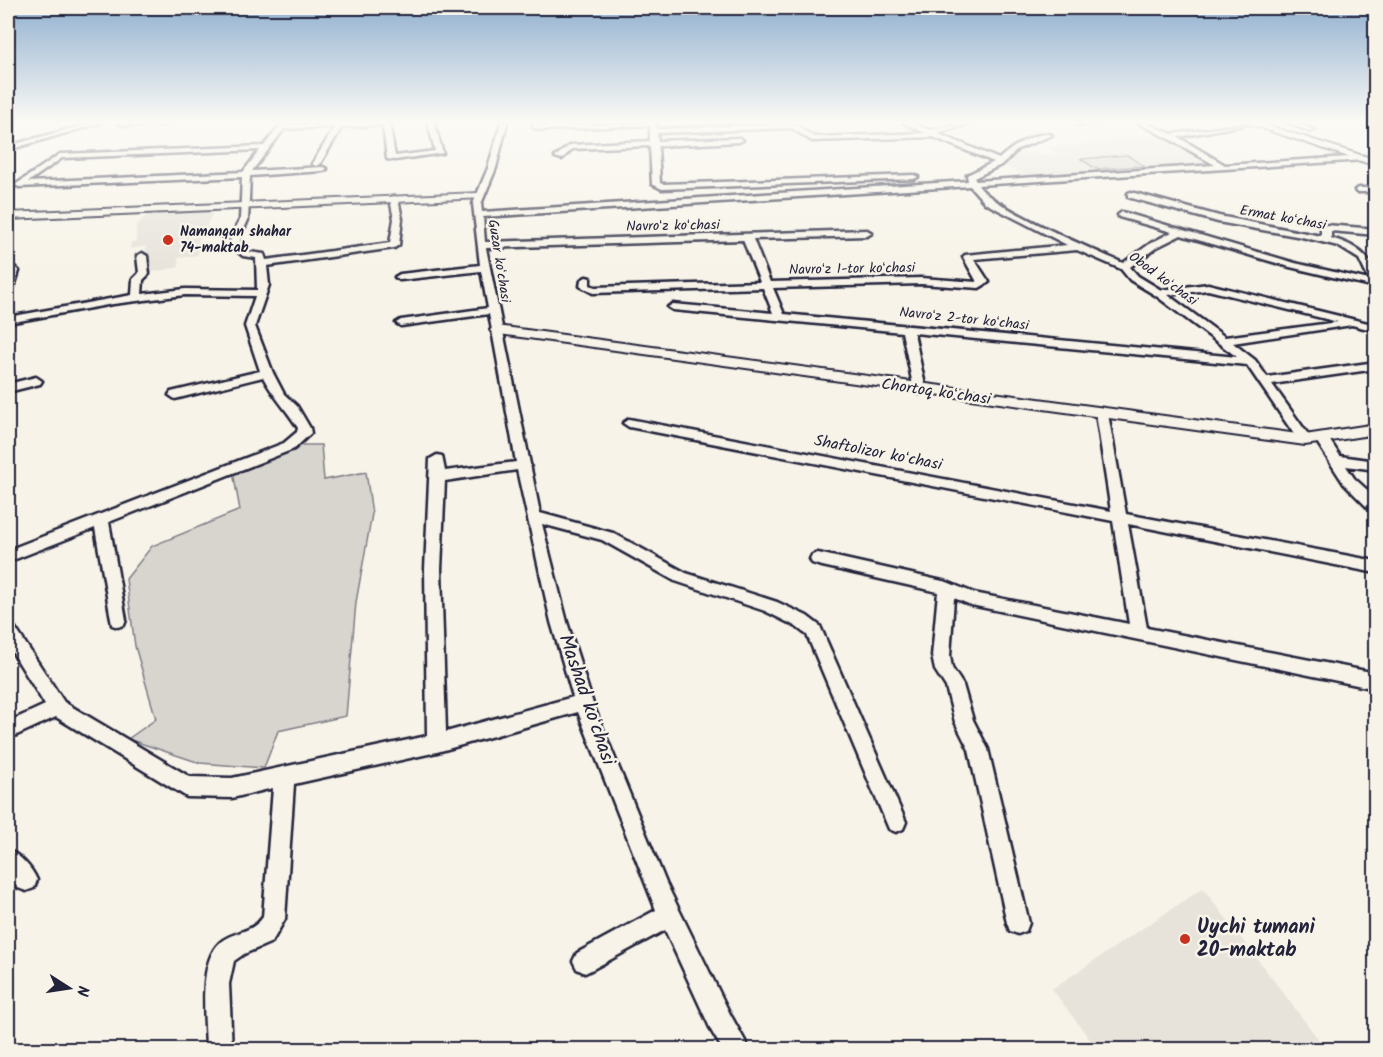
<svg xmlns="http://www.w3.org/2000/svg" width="1383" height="1057" font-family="Kalam,sans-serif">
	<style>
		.built { fill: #e7e3db }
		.green { fill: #d8d5cf; stroke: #7d7c85; stroke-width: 1.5 }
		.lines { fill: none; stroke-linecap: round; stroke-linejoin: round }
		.minor-casing { stroke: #22223b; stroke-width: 5 }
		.major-casing { stroke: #22223b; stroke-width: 4 }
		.minor { fill: #f7f3e8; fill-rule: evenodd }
		.major { fill: #f7f3e8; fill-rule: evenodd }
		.poi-dot { fill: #c8321e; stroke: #f7f3e8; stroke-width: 2 }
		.labels { text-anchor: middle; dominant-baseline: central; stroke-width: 5; stroke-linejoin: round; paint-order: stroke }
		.far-street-label { font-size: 14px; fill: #22223b; stroke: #f7f3e8 }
		.far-poi-label { font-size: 14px; font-weight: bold; fill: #22223b; stroke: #f7f3e8; text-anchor: start }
		.street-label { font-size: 16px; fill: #22223b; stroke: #f7f3e8 }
		.near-street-label { font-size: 20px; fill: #22223b; stroke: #f7f3e8 }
		.near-poi-label { font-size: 20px; font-weight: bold; fill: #22223b; stroke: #f7f3e8; text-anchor: start }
	</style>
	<rect width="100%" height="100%" fill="#f7f3e8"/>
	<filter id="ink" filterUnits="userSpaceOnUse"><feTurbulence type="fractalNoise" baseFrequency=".0167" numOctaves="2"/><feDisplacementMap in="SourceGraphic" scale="12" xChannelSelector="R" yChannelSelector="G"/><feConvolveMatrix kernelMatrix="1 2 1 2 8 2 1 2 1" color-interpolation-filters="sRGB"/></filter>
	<g filter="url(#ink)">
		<path class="built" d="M 1160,134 L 1214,164 L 1027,176 L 1000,164 L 1015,152 L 1057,155 L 1049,147 L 1088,144 L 1117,137 Z
			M 214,210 L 206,227 L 210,227 L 208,234 L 199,239 L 198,255 L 178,258 L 179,267 L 147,273 L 146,246 L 131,249 L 130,243 L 136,241 L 136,226 L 149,213 Z
			M 1203,888 L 1326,1049 L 1097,1049 L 1052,989 Z"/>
		<path class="green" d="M 1127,155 L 1144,166 L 1096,169 L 1081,159 Z
			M 301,445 L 321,445 L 324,480 L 366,472 L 372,514 L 356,602 L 346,716 L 278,731 L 264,768 L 200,763 L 128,739 L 156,719 L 135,646 L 126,579 L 152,546 L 240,510 L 233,472 Z"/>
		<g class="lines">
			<defs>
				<path id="minor" d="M 91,123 L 100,123 L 8,150 L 8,146 Z
					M 119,123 L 168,123 L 165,125 L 122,125 Z
					M 282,123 L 288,123 L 287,125 L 389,123 L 395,156 L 435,151 L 428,123 L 434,123 L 443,153 L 395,160 L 387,159 L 383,125 L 342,127 L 320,164 L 316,166 L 312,164 L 335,127 L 284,129 L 252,171 L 323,167 L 327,169 L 323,171 L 250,176 L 248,220 L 241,236 L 240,244 L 249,252 L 264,254 L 266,260 L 390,243 L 394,219 L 390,199 L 394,196 L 398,199 L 402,219 L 399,245 L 394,248 L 267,266 L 269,285 L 255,326 L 273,373 L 284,394 L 297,406 L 310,428 L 311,433 L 294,449 L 109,522 L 126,620 L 124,625 L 118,627 L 112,625 L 95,528 L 8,562 L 8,550 L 284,443 L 297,432 L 298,428 C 287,410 273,396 263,377 L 175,399 L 169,395 L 171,392 L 260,371 L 245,326 L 255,296 L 185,295 L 113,304 L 8,323 L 8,317 L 132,295 L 133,279 L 139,273 L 137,256 L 142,253 L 147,256 L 149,274 L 143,280 L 142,294 L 185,289 L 257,290 L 256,258 L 243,256 L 230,245 L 231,236 L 240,220 L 242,177 L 19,187 L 15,185 L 60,154 L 264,146 ZM 260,150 L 243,172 L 28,182 L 62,158 Z
					M 501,123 L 507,123 L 496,168 L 481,204 L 482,212 L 968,181 L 967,175 L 994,162 L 933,137 L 812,141 L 792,128 L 657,133 L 658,141 L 739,138 L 743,140 L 739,142 L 658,146 L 660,183 L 663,184 L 914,175 L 918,177 L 914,179 L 662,189 L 652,184 L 650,146 L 572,149 L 562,159 L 555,157 L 570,145 L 650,141 L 650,125 L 541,130 L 534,128 L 533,123 L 539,123 L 541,126 L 656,123 L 657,129 L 793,123 L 814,137 L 925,133 L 904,123 L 912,123 L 930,130 L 972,123 L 937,133 L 999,159 C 1009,149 1038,129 1052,135 L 1018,149 L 1003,164 L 974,178 L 976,181 L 1215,165 L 1168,138 L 1138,123 L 1146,123 L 1172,134 L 1255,123 L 1178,137 L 1225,165 L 1364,156 L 1368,158 L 1364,160 L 978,185 C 989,206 1096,251 1123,263 L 1151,243 L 1172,232 L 1119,217 L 1118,215 L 1122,212 L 1295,263 L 1369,280 L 1359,259 L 1338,246 L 1302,237 L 1218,222 L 1128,197 L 1128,193 L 1131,192 L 1219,216 L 1321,236 L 1321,228 L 1326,225 L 1376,229 L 1376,235 L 1331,231 L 1331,238 C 1356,245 1378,259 1375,287 L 1290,267 L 1181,235 L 1157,247 L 1130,267 L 1138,276 L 1161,290 L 1208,284 L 1376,325 L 1376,331 L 1352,325 L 1233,343 L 1255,360 L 1267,377 L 1376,362 L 1376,369 L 1272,384 L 1312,440 L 1305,444 L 1300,443 L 1247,365 L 914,333 L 926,390 L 920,394 L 914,390 L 902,332 L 673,310 L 668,307 L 673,304 L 773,313 L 763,288 L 593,293 L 580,286 L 581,280 L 586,277 L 590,278 L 590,285 L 595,287 L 760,282 L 743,240 L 486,248 L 540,513 L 613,533 L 686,573 L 777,602 L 807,616 L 820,626 L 906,822 L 903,829 L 896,832 L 889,829 L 807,635 L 795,626 L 765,611 L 675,581 L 602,540 L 542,524 L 567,622 L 594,707 L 666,883 L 730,1014 L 750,1050 L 723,1050 L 712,1032 L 665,930 L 593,969 L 585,973 L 577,969 L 573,961 L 577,953 L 656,910 L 578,712 L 437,752 L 294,784 L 285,919 L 272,942 L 244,954 L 234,961 L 229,984 L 232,1050 L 206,1050 C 206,1021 196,959 223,940 C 237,931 253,932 263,917 L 273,788 L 232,798 L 187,797 L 56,717 L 8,739 L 8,722 L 45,705 L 8,645 L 8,624 L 14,626 L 64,702 L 190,777 L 232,778 L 427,736 L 425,569 L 430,459 L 437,455 L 442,456 L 445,471 L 516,462 L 489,314 L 401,326 L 396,323 L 401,320 L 488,308 L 481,271 L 400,280 L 395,277 L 400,274 L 480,265 L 473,204 L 488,168 ZM 970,186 L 985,203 L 1067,245 L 965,255 L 963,257 L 977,282 L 921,278 L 770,282 L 753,239 L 867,236 L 872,233 L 867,230 L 485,242 L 483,217 ZM 1077,250 L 1121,269 L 1130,280 L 1155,295 L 1237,357 L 784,314 L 773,288 L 921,284 L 979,288 L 989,282 L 974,259 ZM 1208,290 L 1338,322 L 1225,337 L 1168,295 ZM 517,470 L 551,622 L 573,697 L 446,732 L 441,569 L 445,481 Z
					M 1076,123 L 1101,123 L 1079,125 Z
					M 1288,123 L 1297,123 L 1315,130 L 1309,131 Z
					M 1359,188 L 1376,188 L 1376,192 L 1356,192 L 1355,190 Z
					M 8,261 L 19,271 L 13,290 L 8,293 Z
					M 36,377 L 42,381 L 40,384 L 8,392 L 8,384 Z
					M 1102,410 L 1108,414 L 1126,514 L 1376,561 L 1376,573 L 1128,524 L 1147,628 L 1376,673 L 1376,689 L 971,605 L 954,598 L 950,656 L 952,668 L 963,685 L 973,720 L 988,749 L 1029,923 L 1026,931 L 1018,934 L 1010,931 L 1007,923 L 969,750 L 955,722 L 946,687 L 935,670 L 932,656 L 938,592 L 818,565 L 812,563 L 810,559 L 812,555 L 818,553 L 947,582 L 974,593 L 1129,624 L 1113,521 L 629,427 L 623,423 L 629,419 L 1111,511 L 1096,414 Z
					M 1322,435 L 1327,436 L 1340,456 L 1376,461 L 1376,470 L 1346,466 L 1354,478 L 1376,498 L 1376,512 L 1371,511 L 1344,484 L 1315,439 Z
					M 8,850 C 20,855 32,868 37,880 L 34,888 L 26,891 L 18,888 L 8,876 Z"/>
				<path id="major" d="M 1247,123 L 1260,123 L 1376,160 L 1376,166 Z
					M 479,193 L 484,196 L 483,198 L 8,219 L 8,213 Z
					M 497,326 L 1305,435 L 1376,424 L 1376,434 L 1305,445 L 492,333 L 490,330 Z"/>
			</defs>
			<use href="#minor" class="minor-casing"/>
			<use href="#major" class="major-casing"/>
			<use href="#minor" class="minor"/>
			<use href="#major" class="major"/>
		</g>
	</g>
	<linearGradient id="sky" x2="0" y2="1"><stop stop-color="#91b0d0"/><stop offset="0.45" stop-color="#fbfaf5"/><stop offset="1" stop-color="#fbfaf5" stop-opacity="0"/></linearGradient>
	<rect width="1383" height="271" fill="url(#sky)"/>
	<g class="poi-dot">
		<circle cx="168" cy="240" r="6"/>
		<circle cx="1185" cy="939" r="6"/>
	</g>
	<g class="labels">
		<g class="far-street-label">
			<text transform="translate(1283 218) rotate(10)">Ermat koʻchasi</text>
			<text transform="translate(673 226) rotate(-1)">Navroʻz koʻchasi</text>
			<text transform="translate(499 261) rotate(81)">Guzar koʻchasi</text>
			<text transform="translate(852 269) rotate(-1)">Navroʻz 1-tor koʻchasi</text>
			<text transform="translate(1163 279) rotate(36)">Obod koʻchasi</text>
			<text transform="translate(964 319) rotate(6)">Navroʻz 2-tor koʻchasi</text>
		</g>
		<g class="far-poi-label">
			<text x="180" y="232">Namangan shahar<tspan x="180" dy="16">74-maktab</tspan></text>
		</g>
		<g class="street-label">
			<text transform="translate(936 392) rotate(8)">Chortoq koʻchasi</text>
			<text transform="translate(878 453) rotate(11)">Shaftolizor koʻchasi</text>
		</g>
		<g class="near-street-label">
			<text transform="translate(586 700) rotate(71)">Mashad koʻchasi</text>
		</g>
		<g class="near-poi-label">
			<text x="1197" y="928">Uychi tumani<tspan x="1197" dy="23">20-maktab</tspan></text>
		</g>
	</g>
	<rect width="1383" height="1057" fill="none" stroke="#f7f3e8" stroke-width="30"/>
	<rect x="15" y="15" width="1353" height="1027" fill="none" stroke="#22223b" stroke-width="2" filter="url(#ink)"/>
	<g transform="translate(69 988) rotate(102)" stroke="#f7f3e8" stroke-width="4.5" paint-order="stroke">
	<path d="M0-4.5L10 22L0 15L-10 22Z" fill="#22223b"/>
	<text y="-9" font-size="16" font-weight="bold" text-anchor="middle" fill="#22223b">N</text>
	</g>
</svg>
